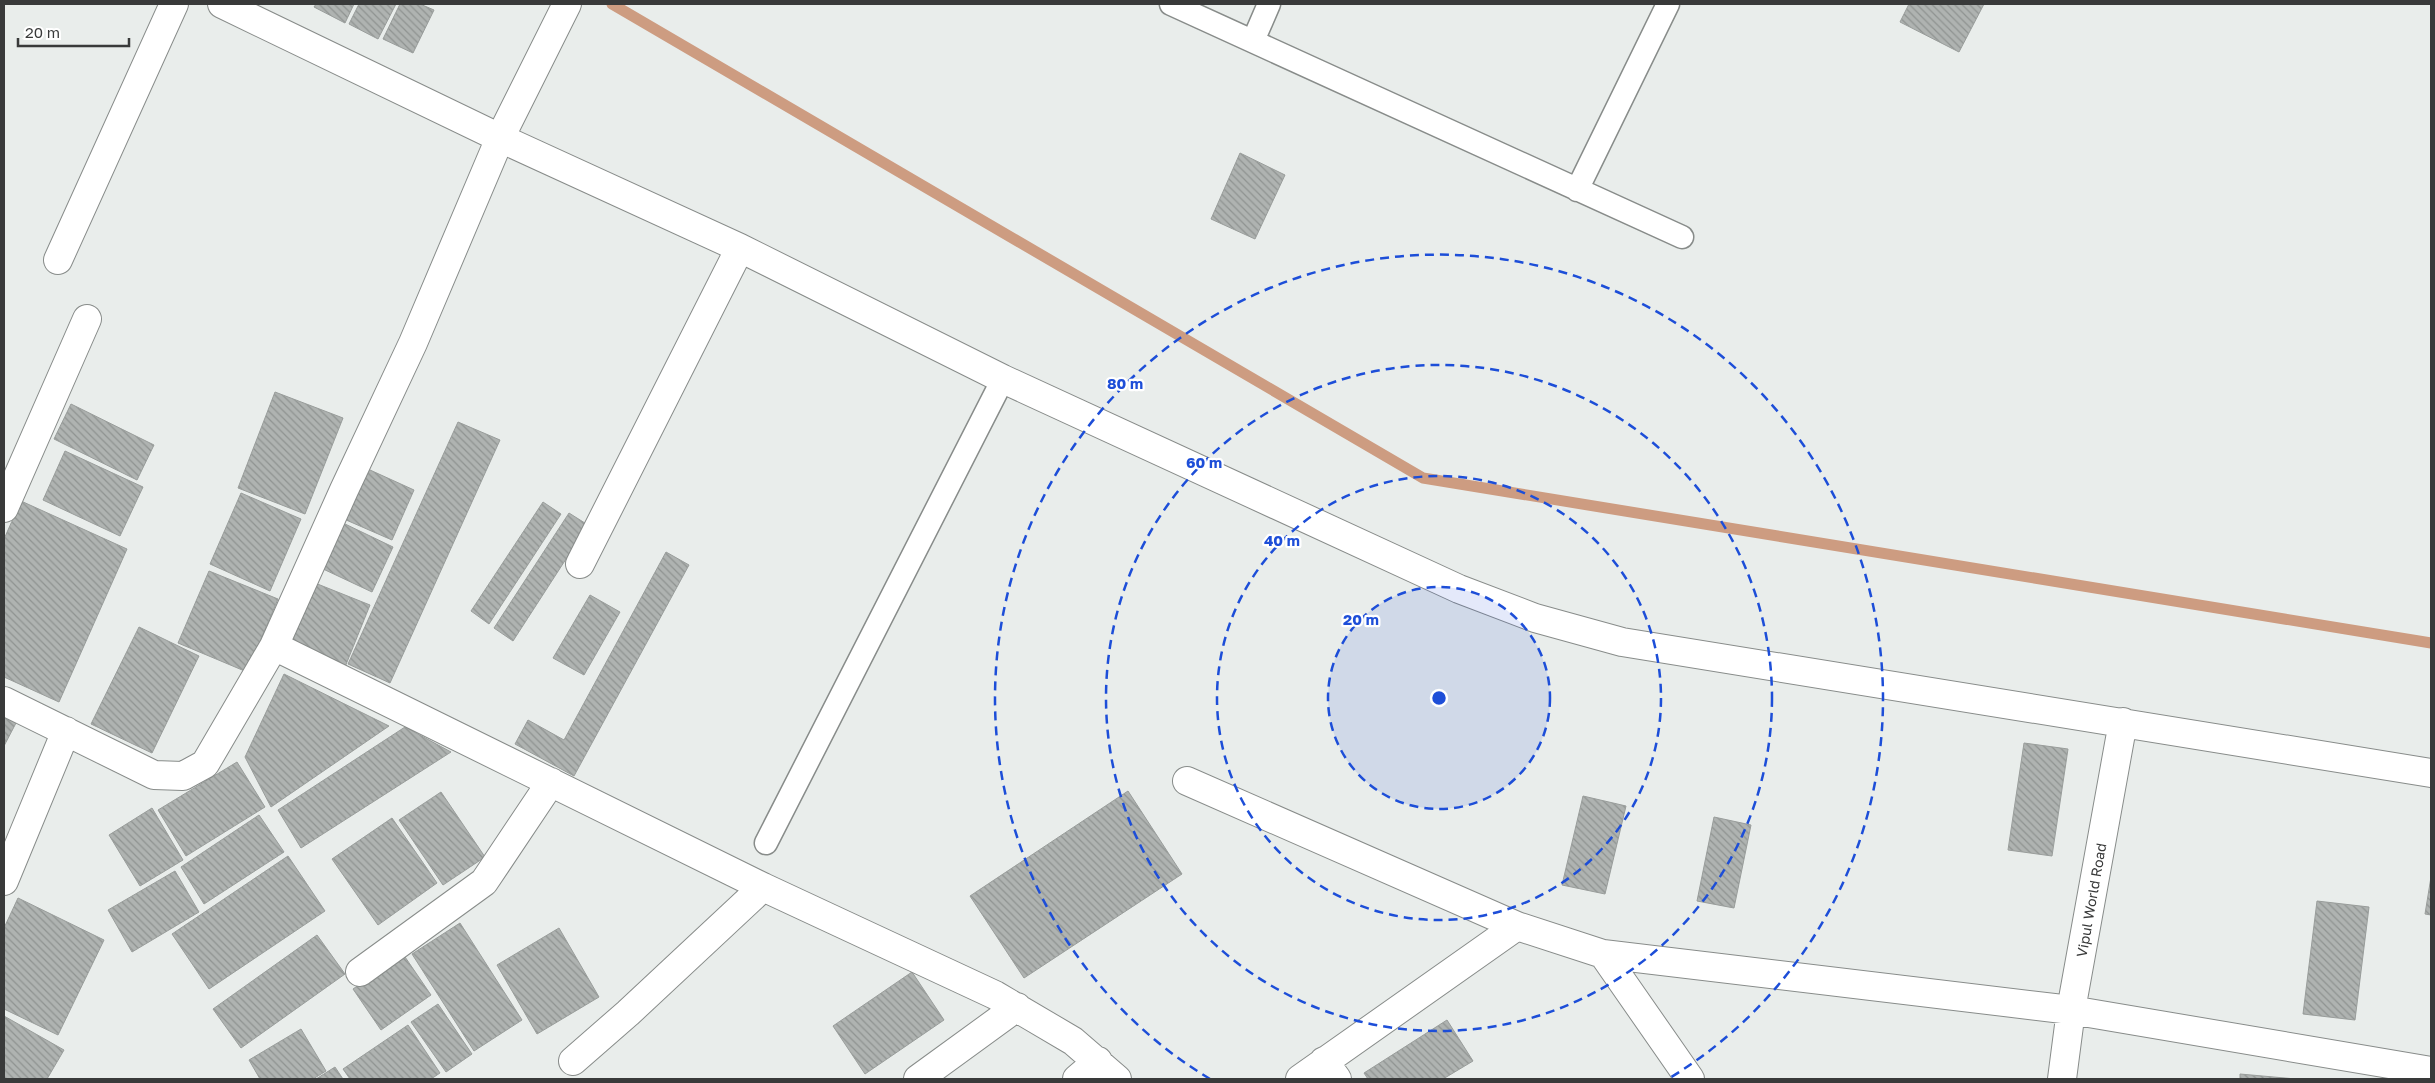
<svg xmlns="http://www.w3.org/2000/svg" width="2435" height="1083" font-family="'Golos Text',sans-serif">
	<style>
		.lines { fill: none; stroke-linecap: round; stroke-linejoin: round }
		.stream { stroke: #cd9c81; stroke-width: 11 }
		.building { fill: url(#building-back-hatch); stroke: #999d9b }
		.service-casing { stroke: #888c8a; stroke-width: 25 }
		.minor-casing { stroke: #888c8a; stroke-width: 30 }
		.service { stroke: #fff; stroke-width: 22 }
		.minor { stroke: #fff; stroke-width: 28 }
		.ring { fill: none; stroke: #1d4ed8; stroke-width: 2.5; stroke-dasharray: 9 6 }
		.labels { text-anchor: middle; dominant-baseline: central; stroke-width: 4.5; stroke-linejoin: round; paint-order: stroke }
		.street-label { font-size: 14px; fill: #393a3a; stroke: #fff }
		.centre { fill: #1d4ed8; stroke: #fff; stroke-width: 2.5 }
		.ring-label { font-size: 15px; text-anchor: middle; font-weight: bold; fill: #1d4ed8; stroke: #fff; stroke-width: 4.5; stroke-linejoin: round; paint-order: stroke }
	</style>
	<defs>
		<pattern id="building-back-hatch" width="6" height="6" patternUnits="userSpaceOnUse" patternTransform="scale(1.25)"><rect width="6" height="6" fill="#afb3b1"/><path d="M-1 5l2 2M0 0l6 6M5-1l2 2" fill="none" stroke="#8f9391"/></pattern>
	</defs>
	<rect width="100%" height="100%" fill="#e9edeb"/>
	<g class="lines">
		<path class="stream" d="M 612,4 L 1423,478 L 2431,643"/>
	</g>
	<path class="building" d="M 316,4 L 354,4 L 345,23 L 314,7 Z
		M 359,4 L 396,4 L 378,39 L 349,24 Z
		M 400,4 L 420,4 L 434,10 L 413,53 L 383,39 Z
		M 1909,4 L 1984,4 L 1959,52 L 1900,22 Z
		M 1240,153 L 1285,175 L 1255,239 L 1211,219 Z
		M 275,392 L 343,418 L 305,514 L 238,488 Z
		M 71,404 L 154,445 L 137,480 L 54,439 Z
		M 458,422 L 500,440 L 390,683 L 348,664 Z
		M 65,451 L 143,487 L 120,536 L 43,500 Z
		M 359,465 L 414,490 L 392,540 L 337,516 Z
		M 241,493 L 301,519 L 270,591 L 210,564 Z
		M 21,501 L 127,549 L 59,702 L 4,677 L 4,539 Z
		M 543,502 L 561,514 L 489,624 L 471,611 Z
		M 569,513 L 588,525 L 513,641 L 494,628 Z
		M 343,523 L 393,547 L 372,592 L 321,568 Z
		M 666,552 L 689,565 L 574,776 L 515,744 L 528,720 L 564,740 Z
		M 209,571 L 278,599 L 247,672 L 178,643 Z
		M 315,583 L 370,605 L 345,667 L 290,645 Z
		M 590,595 L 620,612 L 584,675 L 553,658 Z
		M 139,627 L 199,656 L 152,753 L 91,724 Z
		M 284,674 L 389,726 L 271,807 L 245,757 Z
		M 4,717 L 16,723 L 4,746 Z
		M 405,727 L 451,752 L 301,848 L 278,810 Z
		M 2024,743 L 2068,749 L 2052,856 L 2008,850 Z
		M 237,762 L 265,807 L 186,856 L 158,810 Z
		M 1128,791 L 1182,874 L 1024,978 L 970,896 Z
		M 441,792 L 485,857 L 443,885 L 399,820 Z
		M 1583,796 L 1626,806 L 1605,894 L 1562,885 Z
		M 152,808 L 183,860 L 140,886 L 109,835 Z
		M 259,815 L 284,852 L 204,904 L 181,867 Z
		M 1714,817 L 1751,825 L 1734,908 L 1697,901 Z
		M 392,818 L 437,883 L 378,925 L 332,859 Z
		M 288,856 L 325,911 L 209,989 L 172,934 Z
		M 175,871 L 199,912 L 132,952 L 108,910 Z
		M 2431,877 L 2431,915 L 2425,914 Z
		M 18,898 L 104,940 L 58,1035 L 4,1009 L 4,928 Z
		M 2317,901 L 2369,907 L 2355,1020 L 2303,1014 Z
		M 460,923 L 522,1020 L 474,1051 L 412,954 Z
		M 559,928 L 599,997 L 537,1034 L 497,965 Z
		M 317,935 L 345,974 L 241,1048 L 213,1009 Z
		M 403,954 L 431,995 L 381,1030 L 353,989 Z
		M 912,972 L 944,1020 L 865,1074 L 833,1026 Z
		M 438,1004 L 472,1054 L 446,1072 L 411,1022 Z
		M 4,1016 L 64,1050 L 47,1079 L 4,1079 Z
		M 1447,1020 L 1473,1061 L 1443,1079 L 1368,1079 L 1364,1073 Z
		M 408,1025 L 440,1073 L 431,1079 L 350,1079 L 343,1069 Z
		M 301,1029 L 326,1071 L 313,1079 L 260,1079 L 249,1060 Z
		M 335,1067 L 343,1079 L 316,1079 Z
		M 2240,1074 L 2296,1079 L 2240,1079 Z"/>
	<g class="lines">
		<defs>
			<path id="service" d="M 1171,4 L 1682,237
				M 1253,41 L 1269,4
				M 1577,190 L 1668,4
				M 766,843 L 1003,379"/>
			<path id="minor" d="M 222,4 L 500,138 L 740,248 L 1003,379 L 1459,589 L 1535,618 L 1622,642 L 2431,773
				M 58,260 L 174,4
				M 4,508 L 87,319
				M 580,564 L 740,248
				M 274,646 L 763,887 L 995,995 L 1073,1041 L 1117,1079
				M 4,701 L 154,775 L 183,776 L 205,764 L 274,646 L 344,490 L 413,343 L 500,138 L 567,4
				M 1187,781 L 1517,926 L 1603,954 L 2071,1010 L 2431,1071
				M 4,881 L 66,731
				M 1603,954 L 1690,1079
				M 360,972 L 484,882 L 551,782
				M 573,1061 L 628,1013 L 763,887
				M 1324,1061 L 1337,1079
				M 918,1079 L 1017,1007
				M 1077,1079 L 1098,1061
				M 1300,1079 L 1517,926
				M 2062,1079 L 2071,1010 L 2123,722"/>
		</defs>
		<use href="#service" class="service-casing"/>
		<use href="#minor" class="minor-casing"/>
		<use href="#service" class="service"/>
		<use href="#minor" class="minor"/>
	</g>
	<circle cx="1439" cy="698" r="111" fill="#1d4ed8" fill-opacity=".12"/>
	<g class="ring">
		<circle cx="1439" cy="698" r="111"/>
		<circle cx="1439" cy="698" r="222"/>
		<circle cx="1439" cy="698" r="333"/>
		<path d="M1210 1079A444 444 0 1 1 1668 1079"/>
	</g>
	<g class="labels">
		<g class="street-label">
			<text transform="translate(2091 900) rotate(-80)">Vipul World Road</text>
		</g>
	</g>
	<circle cx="1439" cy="698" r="8" class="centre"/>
	<g class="ring-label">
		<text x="1125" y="389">80 m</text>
		<text x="1204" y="468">60 m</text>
		<text x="1282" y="546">40 m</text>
		<text x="1361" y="625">20 m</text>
	</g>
	<rect width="2435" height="1083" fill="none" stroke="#393a3a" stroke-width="10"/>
	<path d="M18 38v8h111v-8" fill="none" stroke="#393a3a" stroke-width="2.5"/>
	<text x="25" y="38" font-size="15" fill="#393a3a" stroke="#ffffff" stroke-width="4" paint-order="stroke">20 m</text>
</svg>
